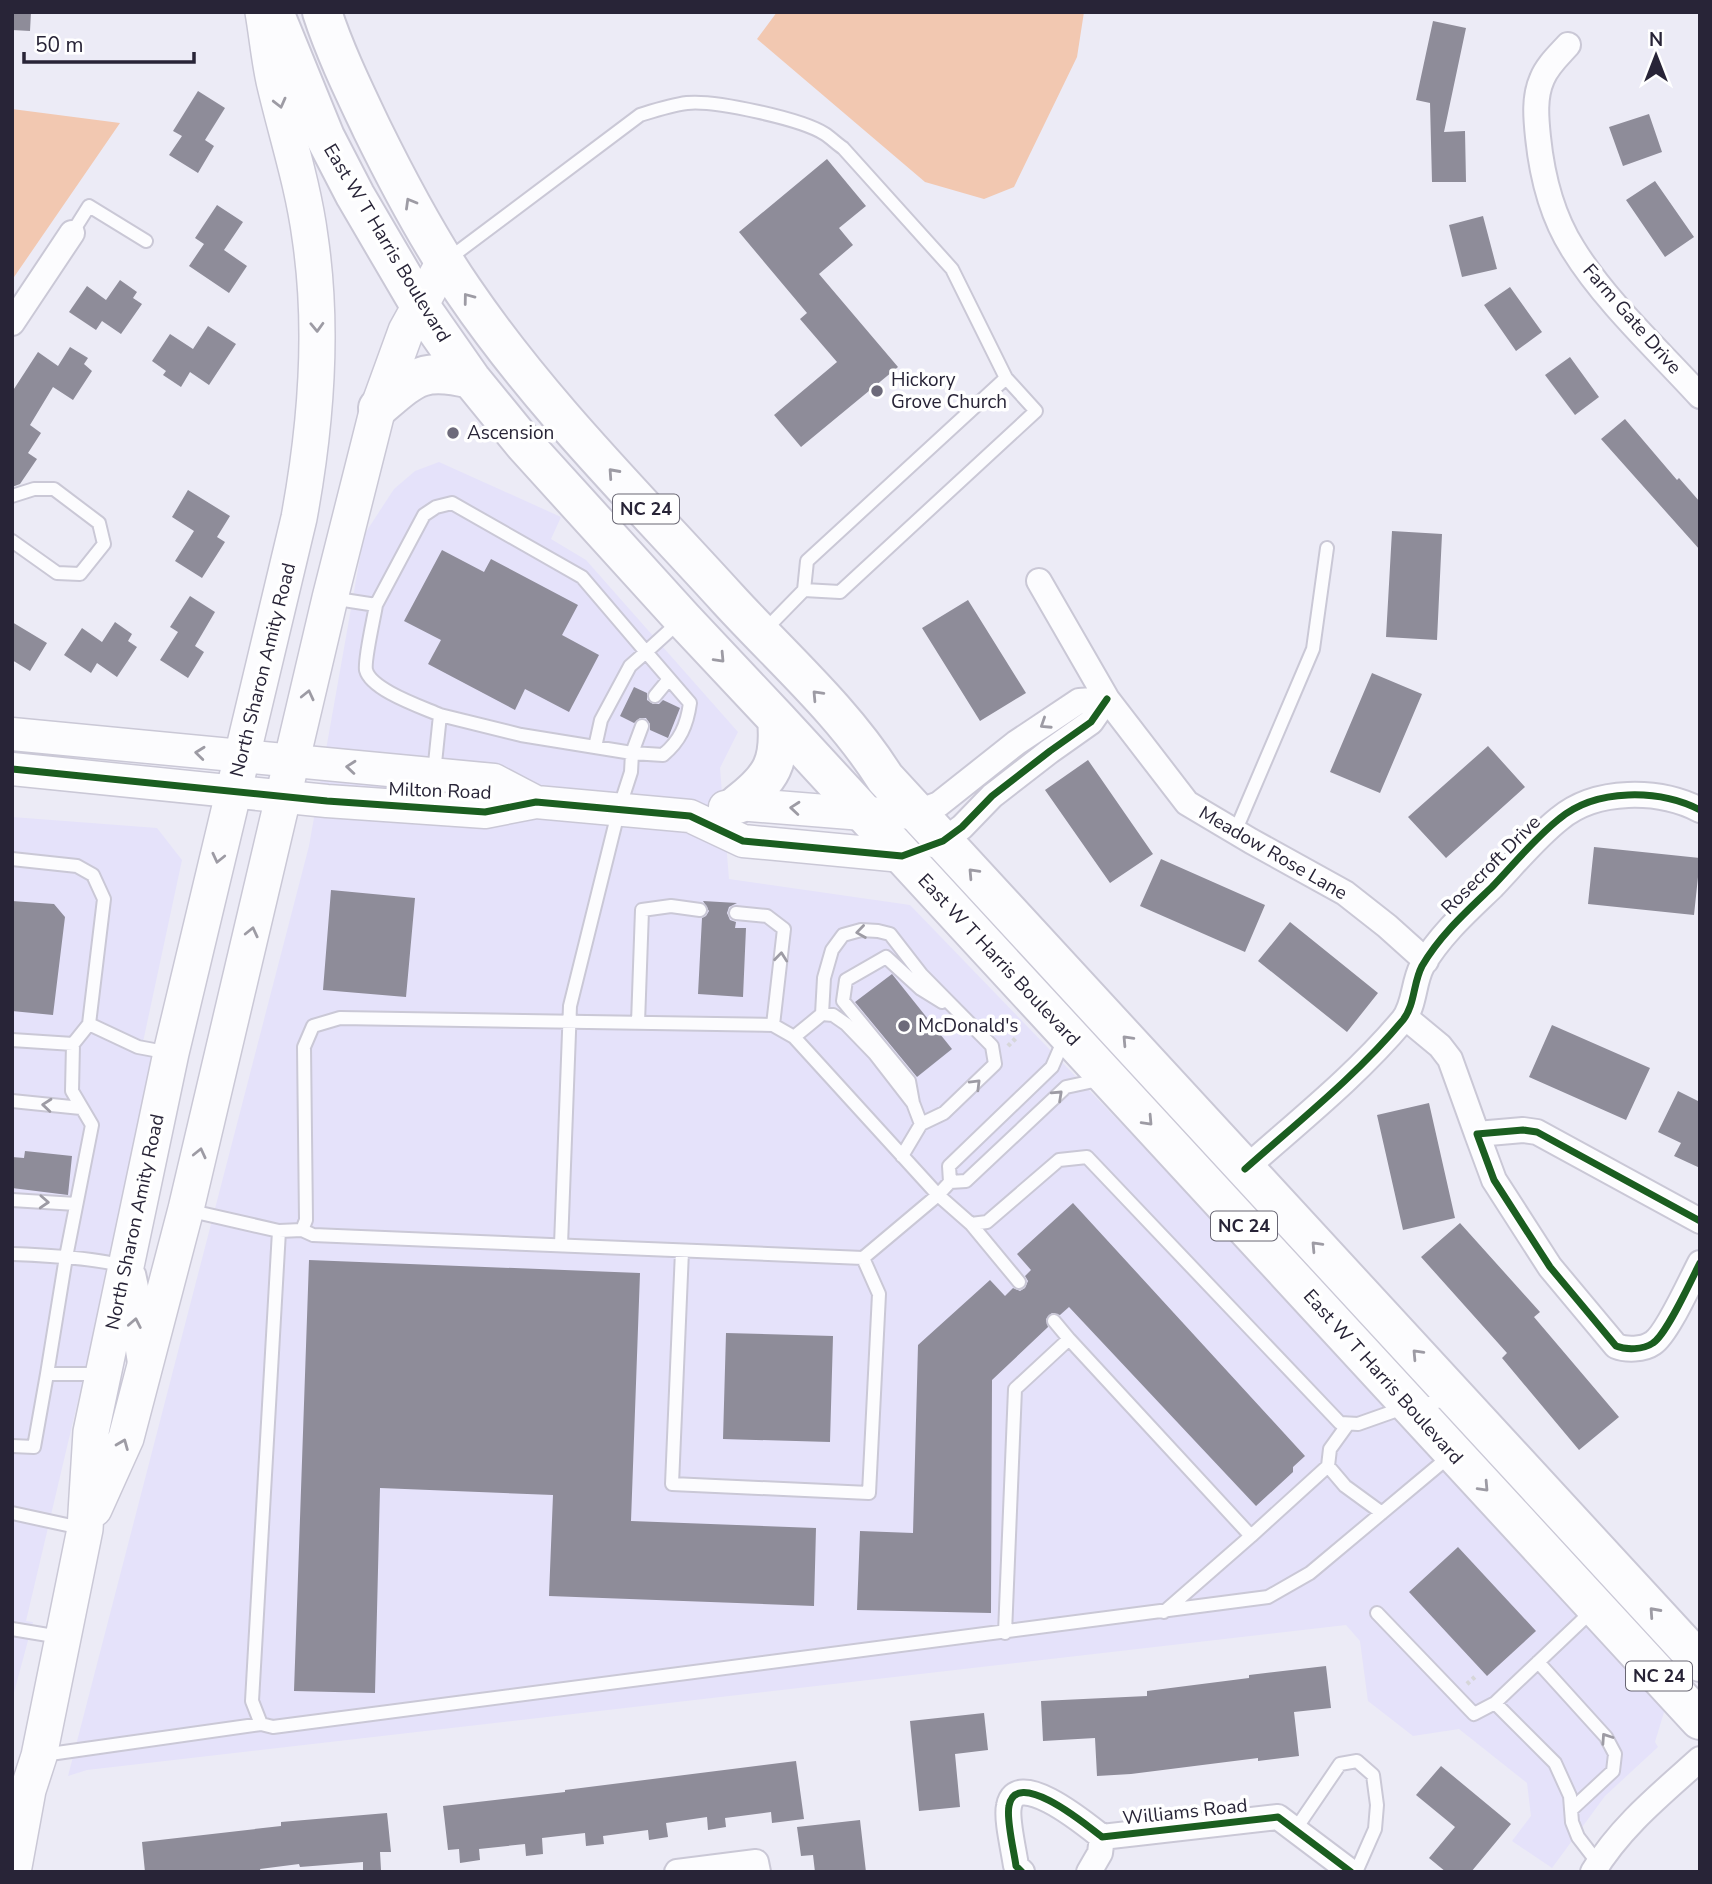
<svg xmlns="http://www.w3.org/2000/svg" width="1712" height="1884" font-family="'Nunito Sans',sans-serif">
	<style>
		.built { fill: #e5e2fa }
		.green { fill: #f2c8b1 }
		.building { fill: #8e8c99 }
		.lines { fill: none; stroke-linecap: round; stroke-linejoin: round }
		.service-casing { stroke: #cac8d6; stroke-width: 16 }
		.minor-casing { stroke: #cac8d6; stroke-width: 28 }
		.tertiary-casing { stroke: #cac8d6; stroke-width: 35 }
		.secondary-casing { stroke: #cac8d6; stroke-width: 38 }
		.primary-casing { stroke: #cac8d6; stroke-width: 42 }
		.path { stroke: #d6d6d9; stroke-width: 4.5; stroke-dasharray: 3.5 3.5; stroke-linecap: butt }
		.service { stroke: #fcfcfe; stroke-width: 12 }
		.minor { stroke: #fcfcfe; stroke-width: 24 }
		.tertiary { stroke: #fcfcfe; stroke-width: 32 }
		.secondary { stroke: #fcfcfe; stroke-width: 35 }
		.primary { stroke: #fcfcfe; stroke-width: 38 }
		.cycleway-casing { stroke: #fff; stroke-width: 11 }
		.cycleway { stroke: #1b5e20; stroke-width: 7 }
		.oneway { stroke: #9d9ba4 }
		.poi-dot { fill: #6d6a7a; stroke: #fff; stroke-width: 2.5 }
		.labels { text-anchor: middle; dominant-baseline: central; stroke-width: 7; stroke-linejoin: round; paint-order: stroke }
		.shield { fill: #fff; stroke: #686673; stroke-width: 2 }
		.shield-label { font-size: 18px; font-weight: bold; fill: #282437 }
		.street-label { font-size: 19px; fill: #282437; stroke: #fff }
		.poi-label { font-size: 19px; fill: #282437; stroke: #fff; text-anchor: start }
	</style>
	<rect width="100%" height="100%" fill="#ecebf6"/>
	<path class="built" d="M 439,462 L 561,517 L 551,539 L 586,560 L 738,732 L 720,768 L 729,879 L 910,905 L 1488,1503 L 1668,1699 L 1655,1742 L 1658,1747 L 1605,1796 L 1552,1868 L 1512,1841 L 1531,1816 L 1527,1783 L 1459,1729 L 1413,1736 L 1368,1701 L 1360,1641 L 1346,1625 L 87,1770 L 68,1776 L 309,846 L 364,535 L 394,489 L 415,471 Z
		M 12,817 L 157,828 L 182,860 L 143,1042 L 155,1043 L 153,1082 L 26,1621 L 33,1622 L 12,1700 Z"/>
	<path class="green" d="M 777,12 L 1084,12 L 1077,57 L 1014,187 L 984,199 L 925,182 L 757,39 Z
		M 12,109 L 120,123 L 12,280 Z"/>
	<path class="building" d="M 12,12 L 31,12 L 30,31 L 12,30 Z
		M 1433,21 L 1466,28 L 1444,132 L 1465,131 L 1466,182 L 1432,182 L 1430,103 L 1416,100 Z
		M 198,91 L 225,108 L 205,140 L 214,146 L 198,173 L 169,155 L 182,136 L 173,131 Z
		M 1649,114 L 1662,152 L 1623,166 L 1609,127 Z
		M 827,159 L 866,206 L 839,228 L 853,245 L 819,274 L 898,367 L 801,447 L 774,415 L 837,362 L 800,319 L 807,313 L 739,232 Z
		M 1655,181 L 1694,237 L 1665,257 L 1626,200 Z
		M 217,205 L 243,222 L 224,250 L 247,266 L 229,293 L 189,266 L 204,244 L 195,238 Z
		M 1483,216 L 1497,269 L 1462,277 L 1449,225 Z
		M 120,280 L 137,292 L 133,298 L 142,304 L 121,334 L 102,321 L 96,330 L 69,312 L 87,286 L 106,300 Z
		M 1510,287 L 1542,332 L 1516,351 L 1484,305 Z
		M 208,326 L 236,344 L 209,385 L 190,372 L 181,387 L 163,375 L 166,371 L 152,361 L 170,334 L 193,349 Z
		M 70,347 L 88,358 L 84,364 L 92,371 L 73,400 L 53,387 L 30,425 L 41,433 L 28,453 L 37,459 L 20,484 L 12,487 L 12,392 L 38,352 L 58,366 Z
		M 1570,357 L 1599,397 L 1575,415 L 1545,375 Z
		M 1625,419 L 1677,480 L 1679,478 L 1700,502 L 1700,550 L 1601,439 Z
		M 188,490 L 230,516 L 217,537 L 225,542 L 202,578 L 175,561 L 194,531 L 172,517 Z
		M 1392,531 L 1442,534 L 1437,640 L 1386,637 Z
		M 442,550 L 484,572 L 491,559 L 578,605 L 562,635 L 599,655 L 569,712 L 525,689 L 515,710 L 428,664 L 441,640 L 404,621 Z
		M 190,596 L 215,612 L 195,646 L 204,652 L 188,678 L 160,660 L 178,632 L 170,627 Z
		M 968,600 L 1026,693 L 980,721 L 922,628 Z
		M 12,622 L 47,643 L 30,671 L 12,660 Z
		M 115,622 L 132,634 L 128,641 L 137,647 L 117,677 L 97,663 L 91,673 L 64,655 L 82,628 L 102,642 Z
		M 1372,673 L 1422,694 L 1380,793 L 1330,772 Z
		M 634,687 L 647,693 L 647,700 L 653,704 L 659,704 L 663,700 L 680,708 L 668,738 L 650,730 L 650,724 L 646,718 L 640,718 L 634,723 L 620,716 Z
		M 1488,746 L 1525,787 L 1446,858 L 1408,817 Z
		M 1088,760 L 1153,854 L 1110,883 L 1045,790 Z
		M 1594,847 L 1700,858 L 1694,915 L 1588,904 Z
		M 1161,859 L 1265,905 L 1245,952 L 1140,906 Z
		M 331,890 L 415,898 L 406,997 L 323,990 Z
		M 12,901 L 54,904 L 65,917 L 53,1015 L 12,1011 Z
		M 703,901 L 737,903 L 729,907 L 727,913 L 730,920 L 736,922 L 735,928 L 746,928 L 743,997 L 698,994 L 702,918 L 706,916 L 709,911 Z
		M 1290,922 L 1378,993 L 1347,1032 L 1258,961 Z
		M 892,974 L 952,1049 L 917,1077 L 855,1002 Z
		M 1552,1025 L 1650,1068 L 1626,1120 L 1529,1077 Z
		M 1678,1091 L 1700,1102 L 1700,1168 L 1674,1156 L 1681,1143 L 1658,1132 Z
		M 1429,1103 L 1455,1218 L 1403,1230 L 1377,1115 Z
		M 25,1151 L 72,1156 L 68,1195 L 12,1188 L 12,1157 L 24,1158 Z
		M 1073,1203 L 1305,1456 L 1293,1467 L 1293,1472 L 1256,1506 L 1069,1307 L 1060,1315 L 1052,1313 L 1046,1319 L 1048,1327 L 992,1380 L 991,1613 L 857,1610 L 860,1531 L 913,1533 L 918,1345 L 990,1280 L 1005,1296 L 1013,1288 L 1020,1291 L 1025,1288 L 1028,1281 L 1025,1276 L 1031,1270 L 1017,1254 Z
		M 1460,1223 L 1540,1312 L 1534,1317 L 1619,1417 L 1579,1450 L 1502,1358 L 1507,1353 L 1421,1257 Z
		M 309,1260 L 640,1273 L 631,1521 L 816,1528 L 814,1606 L 549,1596 L 553,1495 L 380,1488 L 375,1693 L 294,1691 Z
		M 726,1333 L 833,1336 L 830,1442 L 723,1439 Z
		M 1458,1547 L 1536,1631 L 1487,1676 L 1409,1592 Z
		M 1326,1666 L 1331,1708 L 1294,1712 L 1299,1756 L 1258,1761 L 1258,1758 L 1131,1774 L 1097,1776 L 1095,1738 L 1043,1741 L 1041,1701 L 1147,1696 L 1147,1691 L 1249,1678 L 1249,1675 Z
		M 984,1713 L 988,1750 L 955,1754 L 960,1807 L 919,1811 L 910,1721 Z
		M 796,1761 L 804,1819 L 772,1823 L 771,1812 L 725,1818 L 726,1827 L 708,1830 L 707,1817 L 666,1823 L 668,1837 L 649,1840 L 648,1830 L 603,1836 L 604,1844 L 586,1846 L 585,1833 L 542,1838 L 543,1854 L 526,1856 L 525,1844 L 479,1849 L 480,1860 L 460,1863 L 459,1849 L 448,1850 L 443,1806 L 565,1792 L 565,1790 Z
		M 1441,1766 L 1511,1824 L 1471,1872 L 1446,1872 L 1429,1858 L 1455,1827 L 1416,1795 Z
		M 387,1813 L 391,1852 L 380,1852 L 381,1870 L 363,1871 L 363,1862 L 300,1867 L 299,1864 L 260,1869 L 261,1872 L 145,1872 L 142,1842 L 281,1826 L 281,1822 Z
		M 860,1820 L 866,1872 L 815,1872 L 813,1855 L 801,1856 L 797,1827 Z"/>
	<g class="lines">
		<defs>
			<path id="service" d="M 72,233 L 89,206 L 146,241
				M 447,260 L 640,115 C 656,110 671,105 687,103 C 715,100 802,119 825,134 C 831,138 837,144 843,148 L 952,269 L 1006,378 L 807,561 L 804,590 L 763,632
				M 12,496 L 34,489 L 54,489 L 99,523 L 104,544 L 80,574 L 57,573 L 12,541
				M 804,590 L 840,592 L 1036,411 L 1006,378
				M 331,598 L 376,605 L 424,515 L 436,507 L 452,503 L 582,577 L 646,652 L 680,621
				M 376,605 C 374,618 364,660 366,670 C 371,690 422,707 440,715 L 434,773
				M 655,696 L 669,679
				M 440,715 L 521,735 L 632,753 L 631,772 L 619,809 L 570,1006 L 561,1245
				M 595,747 L 601,720 L 630,666 L 646,652 L 690,703 C 687,725 680,741 663,755 L 632,753 L 642,726
				M 1235,832 L 1313,649 L 1327,548
				M 12,859 L 77,866 L 93,875 L 104,899 L 89,1024 L 73,1044 L 72,1091 L 92,1125 L 66,1257 L 47,1374
				M 736,913 L 767,916 L 784,929 L 773,1025
				M 822,1014 L 824,978 L 832,950 L 843,935 L 861,930 L 878,931 L 890,934 L 921,974 L 992,1046 L 995,1064 L 944,1113 L 921,1124 L 902,1156
				M 638,1023 L 642,910 L 671,906 L 700,910
				M 89,1024 L 138,1047 L 170,1053
				M 794,1037 L 822,1014 L 833,1015 L 846,1024 L 875,1054 L 913,1103 L 921,1124
				M 12,1040 L 73,1044
				M 12,1101 L 81,1108
				M 913,1103 L 909,1081 L 843,1001 L 846,980 L 886,957 L 921,989 L 942,1002
				M 950,1182 L 949,1166 L 1052,1067 L 1065,1037
				M 12,1200 L 76,1204
				M 187,1210 L 279,1231 L 302,1230 L 306,1220 L 304,1047 L 313,1026 L 340,1018 L 773,1025 L 794,1037 L 938,1195 L 950,1182 L 966,1181 L 1066,1087 L 1103,1079
				M 971,1224 L 1019,1282
				M 302,1230 L 313,1235 L 863,1258 L 938,1195 L 971,1224 L 987,1222 L 1059,1160 L 1087,1157 L 1340,1423 L 1358,1424 L 1409,1406 L 1450,1400
				M 279,1231 L 252,1701 L 261,1724 L 273,1727 L 1268,1597 L 1310,1573 L 1451,1455
				M 682,1251 L 672,1484 L 869,1493 L 879,1294 L 863,1258
				M 12,1254 C 38,1255 120,1258 139,1273 L 142,1287 L 131,1344 L 134,1363
				M 1054,1321 L 1069,1339
				M 1348,1424 L 1330,1449 L 1328,1466 L 1345,1486 L 1382,1513
				M 12,1446 L 34,1447 L 47,1374 L 101,1374
				M 12,1513 L 81,1528
				M 1251,1536 L 1328,1466
				M 1377,1613 L 1474,1714 L 1495,1703 L 1593,1610
				M 12,1629 L 60,1637
				M 1005,1633 L 1015,1389 L 1069,1339 L 1251,1536 L 1164,1612
				M 1538,1662 L 1606,1737 L 1615,1754 L 1613,1771 L 1571,1810
				M 1495,1703 L 1555,1763 L 1570,1796 L 1572,1822 L 1578,1837 L 1598,1863
				M 43,1755 L 261,1724
				M 1295,1830 L 1340,1764 L 1357,1761 L 1373,1775 L 1377,1805 L 1375,1829 L 1356,1872"/>
			<path id="minor" d="M 1568,45 C 1559,55 1547,66 1542,79 C 1534,97 1536,118 1538,137 C 1542,176 1552,216 1573,249 C 1605,301 1658,350 1700,396
				M 12,323 L 72,233
				M 1039,581 L 1107,699 L 1187,803 L 1251,841 L 1345,893 L 1387,926 L 1426,961
				M 918,812 L 939,804 L 1016,743 L 1079,701 L 1107,699
				M 932,845 L 943,841 L 962,827 L 992,796 L 1050,751 L 1091,722 L 1107,699
				M 1405,1017 L 1440,1046 L 1450,1059 L 1477,1134
				M 1245,1169 C 1299,1121 1356,1076 1403,1020 C 1415,1005 1413,983 1422,966 C 1440,935 1467,911 1492,887 C 1514,864 1535,838 1559,819 C 1596,788 1659,789 1700,810
				M 1700,1221 L 1537,1132 L 1523,1130 L 1477,1134 L 1494,1180 L 1550,1267 L 1616,1346 C 1626,1350 1643,1350 1653,1343 C 1667,1334 1691,1280 1700,1263
				M 677,1872 L 756,1862 L 758,1872
				M 1022,1872 L 1016,1866 C 1014,1851 1006,1819 1009,1806 C 1016,1766 1088,1826 1102,1837 L 1278,1817 L 1351,1872
				M 1089,1872 L 1100,1853 L 1102,1837
				M 1593,1872 C 1620,1827 1661,1794 1700,1759"/>
			<path id="tertiary" d="M 12,734 L 494,780 L 536,802
				M 12,769 L 327,801 L 485,812 L 536,802 L 690,816 L 743,841 L 902,856
				M 725,807 L 738,804 L 863,814 L 918,812"/>
			<path id="secondary" d="M 94,1509 L 126,1438 L 186,1209 L 330,598 L 378,408 L 406,331 L 444,262
				M 13,1872 L 28,1790 L 39,1756 L 85,1529 L 91,1432 L 171,1053 L 299,518 C 316,426 324,331 310,237 C 303,184 286,133 274,81 C 269,58 267,35 263,12"/>
			<path id="primary" d="M 274,12 L 325,137 L 355,195 L 420,306 L 471,379 L 525,445 L 683,619 L 777,719 L 1700,1720
				M 322,12 C 335,52 354,91 372,129 C 399,184 428,239 463,290 C 539,402 637,499 728,599 C 781,657 843,711 885,778 L 1700,1662
				M 378,408 C 414,377 422,367 471,379
				M 738,804 C 772,778 781,762 777,719"/>
		</defs>
		<use href="#service" class="service-casing"/>
		<use href="#minor" class="minor-casing"/>
		<use href="#tertiary" class="tertiary-casing"/>
		<use href="#secondary" class="secondary-casing"/>
		<use href="#primary" class="primary-casing"/>
		<path class="path" d="M 1008,1046 L 1017,1037
			M 1467,1684 L 1477,1675"/>
		<use href="#service" class="service"/>
		<use href="#minor" class="minor"/>
		<use href="#tertiary" class="tertiary"/>
		<use href="#secondary" class="secondary"/>
		<use href="#primary" class="primary"/>
		<defs>
			<path id="cycleway" d="M 12,769 L 327,801 L 485,812 L 536,802 L 690,816 L 743,841 L 902,856 L 943,841 L 962,827 L 992,796 L 1050,751 L 1091,722 L 1107,699
				M 1245,1169 C 1299,1121 1356,1076 1403,1020 C 1415,1005 1413,983 1422,966 C 1440,935 1467,911 1492,887 C 1514,864 1535,838 1559,819 C 1596,788 1659,789 1700,810
				M 1700,1221 L 1537,1132 L 1523,1130 L 1477,1134 L 1494,1180 L 1550,1267 L 1616,1346 C 1626,1350 1643,1350 1653,1343 C 1667,1334 1691,1280 1700,1263
				M 1022,1872 L 1016,1866 C 1014,1851 1006,1819 1009,1806 C 1016,1766 1088,1826 1102,1837 L 1278,1817 L 1351,1872"/>
		</defs>
		<use href="#cycleway" class="cycleway-casing"/>
		<use href="#cycleway" class="cycleway"/>
	</g>
	<defs><path id="oneway-chevron" d="M-2-3.5L2.5 0L-2 3.5" fill="none" stroke-width="1.6" stroke-linecap="round" stroke-linejoin="round" transform="scale(1.75)"/></defs>
	<g class="oneway">
		<use href="#oneway-chevron" transform="translate(280 103) rotate(76)"/>
		<use href="#oneway-chevron" transform="translate(410 203) rotate(-120)"/>
		<use href="#oneway-chevron" transform="translate(468 298) rotate(-127)"/>
		<use href="#oneway-chevron" transform="translate(317 327) rotate(88)"/>
		<use href="#oneway-chevron" transform="translate(613 473) rotate(-132)"/>
		<use href="#oneway-chevron" transform="translate(720 658) rotate(47)"/>
		<use href="#oneway-chevron" transform="translate(308 695) rotate(-77)"/>
		<use href="#oneway-chevron" transform="translate(817 695) rotate(-133)"/>
		<use href="#oneway-chevron" transform="translate(1045 724) rotate(147)"/>
		<use href="#oneway-chevron" transform="translate(200 753) rotate(-174)"/>
		<use href="#oneway-chevron" transform="translate(351 767) rotate(-175)"/>
		<use href="#oneway-chevron" transform="translate(795 808) rotate(-175)"/>
		<use href="#oneway-chevron" transform="translate(218 858) rotate(103)"/>
		<use href="#oneway-chevron" transform="translate(973 873) rotate(-133)"/>
		<use href="#oneway-chevron" transform="translate(252 932) rotate(-77)"/>
		<use href="#oneway-chevron" transform="translate(861 932) rotate(172)"/>
		<use href="#oneway-chevron" transform="translate(781 957) rotate(-84)"/>
		<use href="#oneway-chevron" transform="translate(1127 1040) rotate(-133)"/>
		<use href="#oneway-chevron" transform="translate(976 1084) rotate(-45)"/>
		<use href="#oneway-chevron" transform="translate(1058 1095) rotate(-43)"/>
		<use href="#oneway-chevron" transform="translate(47 1105) rotate(-175)"/>
		<use href="#oneway-chevron" transform="translate(1148 1121) rotate(47)"/>
		<use href="#oneway-chevron" transform="translate(200 1153) rotate(-77)"/>
		<use href="#oneway-chevron" transform="translate(44 1202) rotate(3)"/>
		<use href="#oneway-chevron" transform="translate(1316 1246) rotate(-133)"/>
		<use href="#oneway-chevron" transform="translate(135 1323) rotate(-79)"/>
		<use href="#oneway-chevron" transform="translate(1417 1354) rotate(-133)"/>
		<use href="#oneway-chevron" transform="translate(123 1444) rotate(-68)"/>
		<use href="#oneway-chevron" transform="translate(1484 1487) rotate(47)"/>
		<use href="#oneway-chevron" transform="translate(1654 1612) rotate(-132)"/>
		<use href="#oneway-chevron" transform="translate(1606 1738) rotate(-124)"/>
	</g>
	<g class="poi-dot">
		<circle cx="877" cy="391" r="7"/>
		<circle cx="453" cy="433" r="7"/>
		<circle cx="904" cy="1026" r="7"/>
	</g>
	<g class="labels">
		<g class="shield">
			<rect x="613" y="494.5" width="66" height="29" rx="5"/>
			<rect x="1211" y="1211.5" width="66" height="29" rx="5"/>
			<rect x="1626" y="1661.5" width="66" height="29" rx="5"/>
		</g>
		<g class="shield-label">
			<text x="646" y="509">NC 24</text>
			<text x="1244" y="1226">NC 24</text>
			<text x="1659" y="1676">NC 24</text>
		</g>
		<g class="street-label">
			<text transform="translate(387 243) rotate(59)">East W T Harris Boulevard</text>
			<text transform="translate(1632 319) rotate(49)">Farm Gate Drive</text>
			<text transform="translate(263 670) rotate(-76)">North Sharon Amity Road</text>
			<text transform="translate(440 791) rotate(2)">Milton Road</text>
			<text transform="translate(1273 853) rotate(30)">Meadow Rose Lane</text>
			<text transform="translate(1491 865) rotate(-45)">Rosecroft Drive</text>
			<text transform="translate(999 960) rotate(47)">East W T Harris Boulevard</text>
			<text transform="translate(135 1222) rotate(-78)">North Sharon Amity Road</text>
			<text transform="translate(1383 1377) rotate(48)">East W T Harris Boulevard</text>
			<text transform="translate(1185 1812) rotate(-6)">Williams Road</text>
		</g>
		<g class="poi-label">
			<text x="891" y="380">Hickory<tspan x="891" dy="22">Grove Church</tspan></text>
			<text x="467" y="433">Ascension</text>
			<text x="918" y="1026">McDonald's</text>
		</g>
	</g>
	<rect width="1712" height="1884" fill="none" stroke="#282437" stroke-width="28"/>
	<g transform="translate(1656 56)" stroke="#ffffff" stroke-width="5" paint-order="stroke">
	<path d="M0-5L12 26L0 18L-12 26Z" fill="#282437"/>
	<text y="-10" font-size="19" font-weight="bold" text-anchor="middle" fill="#282437">N</text>
	</g>
	<path d="M24 52v10h170v-10" fill="none" stroke="#282437" stroke-width="3.5"/>
	<text x="35" y="52" font-size="21" fill="#282437" stroke="#ffffff" stroke-width="5" paint-order="stroke">50 m</text>
</svg>
